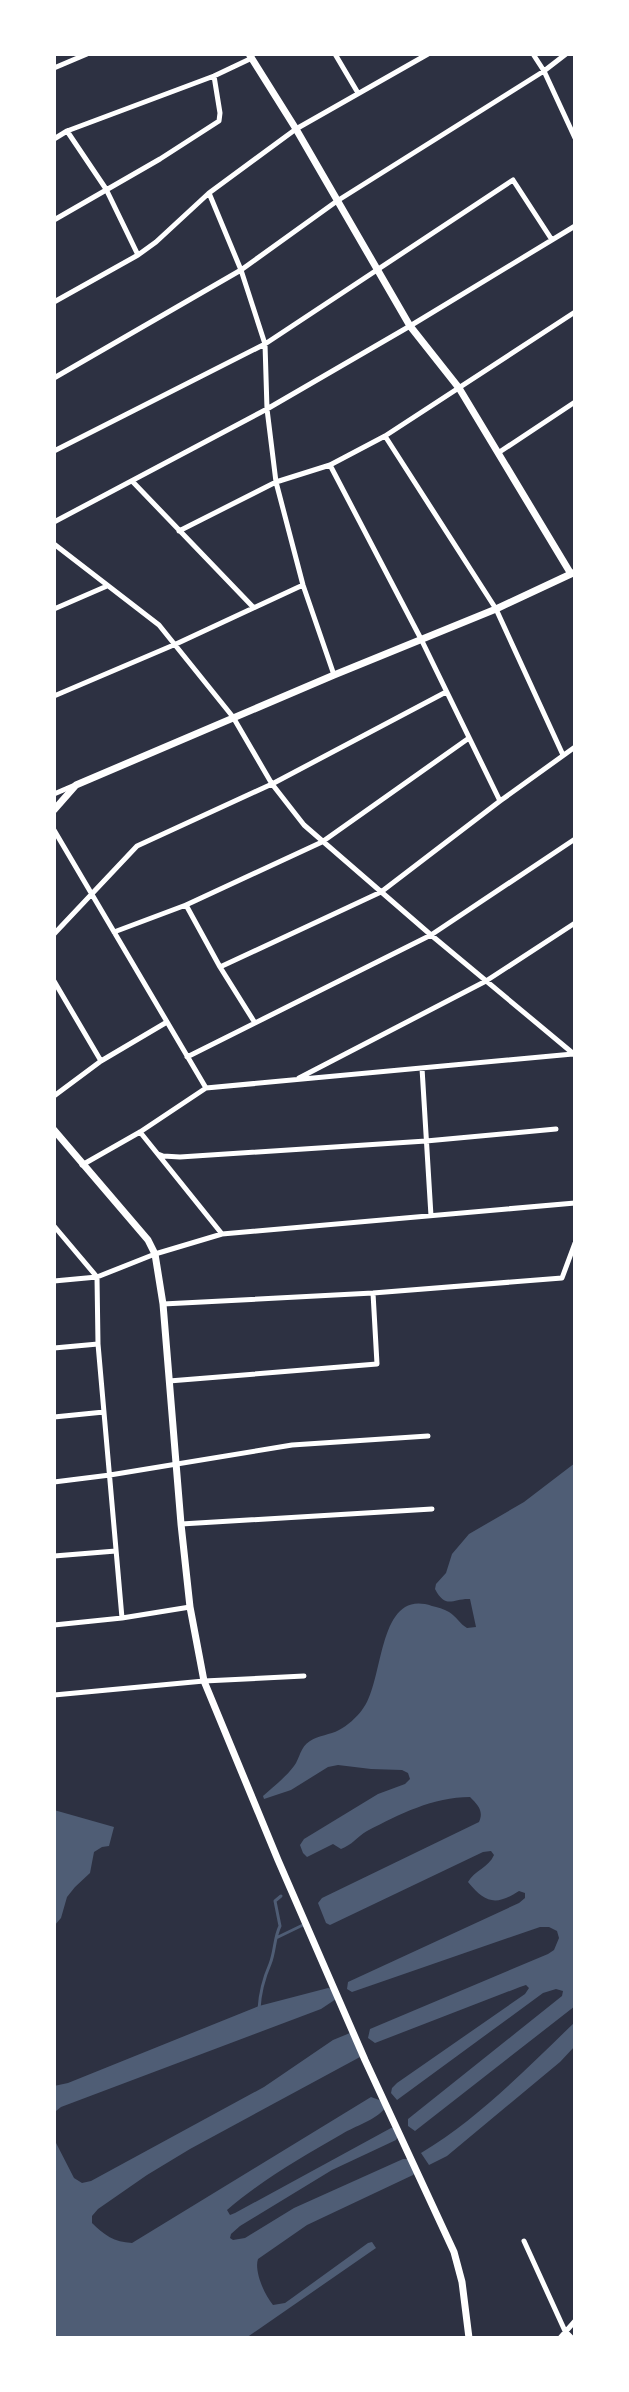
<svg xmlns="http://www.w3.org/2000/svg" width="629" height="2392" font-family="Raleway,sans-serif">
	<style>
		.water { fill: #4f5d75 }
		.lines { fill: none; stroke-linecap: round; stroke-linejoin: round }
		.stream { stroke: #4f5d75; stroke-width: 3 }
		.minor { stroke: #fff; stroke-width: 5 }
		.tertiary { stroke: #fff; stroke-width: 7 }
	</style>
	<rect width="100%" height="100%" fill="#2d3142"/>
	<path class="water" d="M 575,1463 L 575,2006 L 415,2131 L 408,2126 L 408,2119 L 562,1996 L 563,1991 L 556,1989 L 543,1993 L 397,2100 L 391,2093 L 392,2088 L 397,2083 L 525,1994 L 529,1988 L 526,1985 L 520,1987 L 375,2043 L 368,2038 L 370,2029 L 548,1954 L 554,1950 L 559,1938 L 557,1931 L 549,1927 L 540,1927 L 352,1992 L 347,1989 L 348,1982 L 519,1903 L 525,1898 L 525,1893 L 519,1891 C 496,1906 485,1903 468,1882 C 474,1871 489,1867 494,1855 L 491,1851 L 483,1852 L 330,1925 L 326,1923 L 318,1903 L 322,1898 L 479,1822 C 484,1811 478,1805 470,1797 C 433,1797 400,1814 367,1831 C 357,1837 352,1845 341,1849 L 333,1844 L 307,1857 L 303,1853 L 300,1845 L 304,1839 L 378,1794 L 405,1784 L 410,1779 L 408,1773 L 402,1770 L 371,1769 L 338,1765 L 328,1767 L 291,1790 L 264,1799 L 263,1796 C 273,1787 286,1777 294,1766 C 300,1758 300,1747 310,1741 C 319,1735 330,1735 339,1730 C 347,1726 357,1717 362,1710 C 385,1683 376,1587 432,1606 C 437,1607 444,1609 449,1612 C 456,1616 460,1624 467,1628 L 476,1627 L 470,1599 C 453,1598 446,1610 435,1589 L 436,1584 L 446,1573 L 452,1554 L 469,1534 L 524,1502 Z
		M 54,1810 L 114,1827 L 109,1846 L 102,1847 L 94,1852 L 90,1873 L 75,1887 L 67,1897 L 61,1918 L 54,1926 Z
		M 328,1988 L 334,1989 L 336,1999 L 321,2009 L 61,2107 L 56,2111 L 54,2119 L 54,2086 L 68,2083 L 259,2006 Z
		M 575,2022 L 575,2046 L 560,2062 L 447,2156 L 429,2165 L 421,2153 C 479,2118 526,2069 575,2022 Z
		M 350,2033 L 360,2057 L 190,2149 L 147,2175 L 98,2209 L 92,2216 L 92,2223 C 104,2235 114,2242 132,2243 L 371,2097 L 382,2101 L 385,2108 C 376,2120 355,2126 342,2134 C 302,2157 262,2180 227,2210 L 230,2215 L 235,2213 L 391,2128 L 395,2128 L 398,2136 L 396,2140 L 332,2170 L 240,2226 L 231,2234 L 230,2238 L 233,2240 L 245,2238 L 294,2208 L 403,2159 L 408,2159 L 415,2172 L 413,2175 L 307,2225 L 258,2259 C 254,2271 264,2294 273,2305 L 285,2303 L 292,2298 L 368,2243 L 372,2242 L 376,2248 L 246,2338 L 54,2338 L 54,2139 L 74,2178 L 82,2183 L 91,2181 L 264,2087 L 333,2040 Z"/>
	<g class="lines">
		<path class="stream" d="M 276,1938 L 305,1924
			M 259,2009 C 260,1992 263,1980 270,1964 C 275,1952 274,1938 280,1926 L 275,1901 L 281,1896"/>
		<path class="minor" d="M 335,54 L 358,93
			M 533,54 L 544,71 L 575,138
			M 54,68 L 87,54
			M 67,131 L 106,189 L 138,255
			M 54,139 L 67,131 L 214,76 L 252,58
			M 209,193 L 241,270 L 265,344 L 267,409 L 276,482 L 303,585 L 334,675
			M 54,220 L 160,159 L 219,121 L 220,113 L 214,76
			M 54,302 L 138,255 L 156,242 L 209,193 L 296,129 L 428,54
			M 54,378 L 241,270 L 337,201 L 544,71 L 566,54
			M 385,436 L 496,609 L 563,755
			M 54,451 L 265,344 L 513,180 L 552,240
			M 498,453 L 575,402
			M 330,465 L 421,639 L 500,801
			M 132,481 L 253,607
			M 54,522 L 267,409 L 410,326 L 575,226
			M 179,531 L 276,482 L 330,465 L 385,436 L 575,312
			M 54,544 L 159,625 L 233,717 L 272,784 L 304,825 L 431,935 L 575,1055
			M 54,609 L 107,586
			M 54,696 L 176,644 L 303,585
			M 54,794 L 75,785
			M 54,830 L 206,1088
			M 186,905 L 220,967 L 255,1023
			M 114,932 L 186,905 L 322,842 L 469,738
			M 54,934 L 137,846 L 272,784 L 446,692
			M 220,967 L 381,892 L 500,801 L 575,747
			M 54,981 L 101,1061
			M 187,1057 L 431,935 L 575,839
			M 422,1068 L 431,1216
			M 299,1078 L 486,981 L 575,923
			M 54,1096 L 101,1061 L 167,1022
			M 140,1132 L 222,1234
			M 158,1154 L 163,1156 L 180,1157 L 426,1141 L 556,1129
			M 82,1165 L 140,1132 L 206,1088 L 573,1054
			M 54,1226 L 97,1277 L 98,1344 L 122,1618
			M 54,1281 L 97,1277 L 155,1254 L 222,1234 L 575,1203
			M 163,1304 L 373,1293 L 562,1278 L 575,1243
			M 54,1348 L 98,1344
			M 169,1381 L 377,1364 L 373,1293
			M 54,1417 L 104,1412
			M 54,1482 L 110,1475 L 292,1445 L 428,1436
			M 181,1524 L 432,1509
			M 54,1556 L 116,1551
			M 54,1625 L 122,1618 L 190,1607
			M 54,1695 L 204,1681 L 304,1676
			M 524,2241 L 565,2331 L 572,2338
			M 560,2338 L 575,2321"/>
		<path class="tertiary" d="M 249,54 L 296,129 L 410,326 L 459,388 L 571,574
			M 54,810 L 76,785 L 334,675 L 496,609 L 573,573
			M 54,1130 L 148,1240 L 155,1254 L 163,1304 L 181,1524 L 190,1607 L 204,1681 L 278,1860 L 365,2060 L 454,2252 L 462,2282 L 469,2338"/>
	</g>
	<rect width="629" height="2392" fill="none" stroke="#ffffff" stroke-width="112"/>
</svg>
